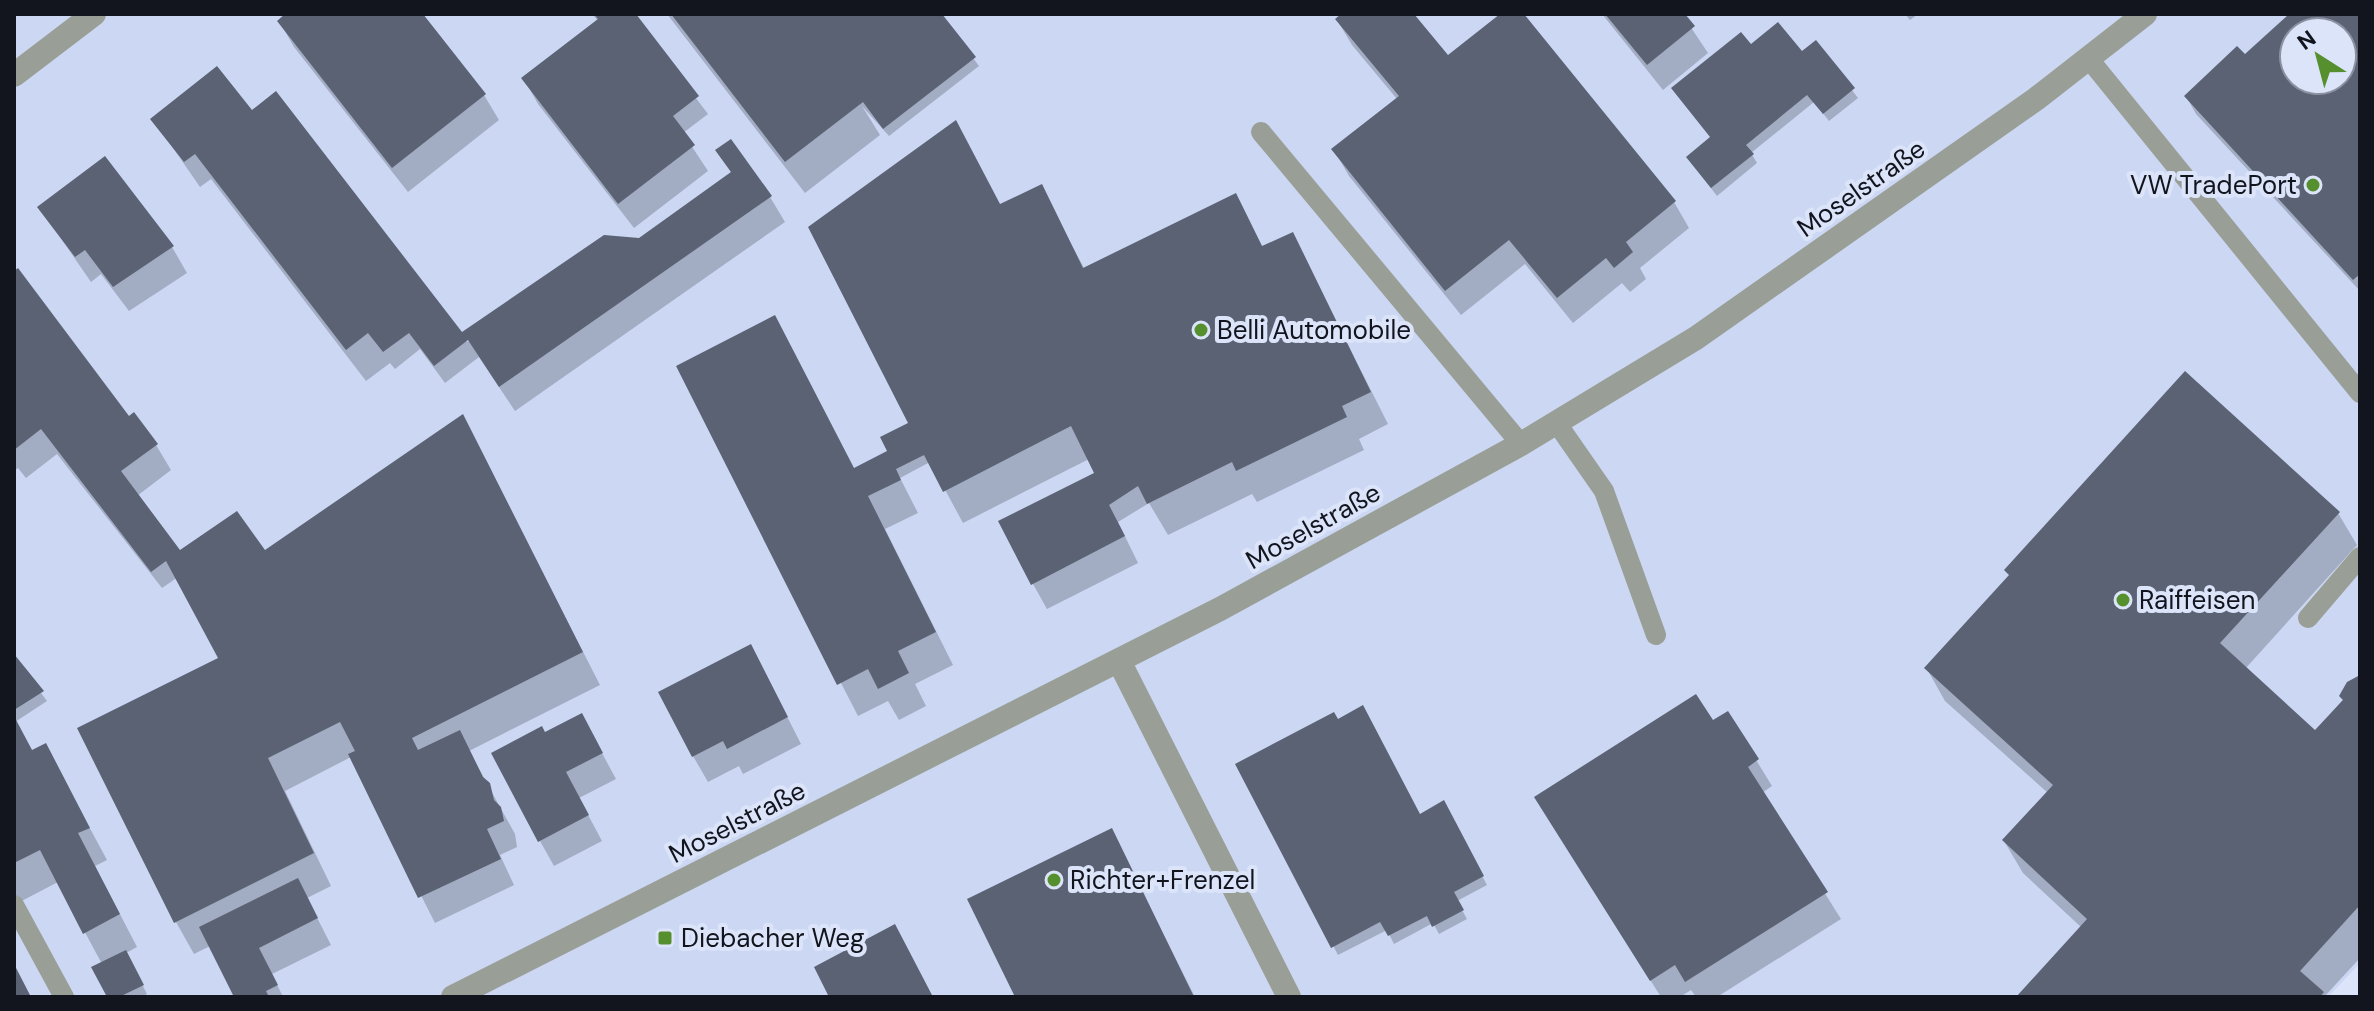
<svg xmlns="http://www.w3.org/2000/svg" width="2374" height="1011" viewBox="0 0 2374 1011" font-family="'DM Sans',sans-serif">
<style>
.built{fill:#cbd7f3;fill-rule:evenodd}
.shadow{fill:#0003;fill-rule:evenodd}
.building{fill:#5a6274;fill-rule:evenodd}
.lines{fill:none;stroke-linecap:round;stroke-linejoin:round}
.service{stroke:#999f96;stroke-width:20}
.minor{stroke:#999f96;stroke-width:24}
.poi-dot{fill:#56902e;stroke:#dbe4f9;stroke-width:3}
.labels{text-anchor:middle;stroke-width:8;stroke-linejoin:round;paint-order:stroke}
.poi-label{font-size:26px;fill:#12151d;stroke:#dbe4f9;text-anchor:start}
.street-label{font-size:26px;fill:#12151d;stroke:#dbe4f9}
</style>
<rect width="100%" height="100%" fill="#dbe4f9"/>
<path class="built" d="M14,14h2346v949l-32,34h-2314zM2294,32h48v48h-48z"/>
<path class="shadow" d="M289,14h132l63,81 15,25 -91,72 -114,-145 -15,-26z
M592,14h40l76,100 -25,19 25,38 -74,57 -96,-124 -14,-25 74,-58z
M667,14h273l39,52 -90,70 -27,-30 18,29 -75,58z
M1344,14h67l37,44 55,-44h19l152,188 15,26 -49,40 6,11 -16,13 -8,-9 -49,40 -48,-59 -64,51 -112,-139 -15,-26 63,-51 -45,-54 -15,-25z
M1602,14h80l26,39 -45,37z
M1905,14h13l-8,6z
M2292,14h68v277l-164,-177 -10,-18 59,-39zM2294,32h48v48h-48z
M1816,43l42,55 -29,23 -15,-19 -63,51 6,10 -40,33 -24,-31 18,-28 -38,-48 78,-42 50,7z
M276,94l191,248 173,-102 92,-66 -14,-24 52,47 15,25 -270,189 -36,-54 -34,26 -25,-34 -25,20 -5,-6 -24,18 -155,-202 -11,8 -47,-68 98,-6z
M1041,187l44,83 150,-75 28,53 29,-14 96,190 -29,15 5,11 -107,52 -5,-8 -84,41 -19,-32 -31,19 20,41 -91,46 -14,-25 63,-111 -7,-14 -126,64 -33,-61 -30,16 18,35 -33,16 68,136 -38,19 11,22 -27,14 -11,-19 -30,15 -180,-349 177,103 35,-18 21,-28 90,-218z
M40,208l132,39 15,26 -58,38 -28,-37 -10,8z
M14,274l114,144 28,27 15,25 -34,26 42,57h86l198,-136 137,268 -131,66 46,83 2,13 -17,8 14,30 -79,38 -84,-166 -66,34 46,95 -24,12 24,47 -59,29 11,23h-47l-26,-51 -16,8 -18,-32 45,-263 -43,-82 -16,11 -105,-134 -31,24 -8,-10 -4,3z
M2338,513l19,32 -112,124 70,64 45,-54v279l-36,39h-306l64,-69 -59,-55 -19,-32 44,-48 -103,-92 -18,-32z
M14,657l33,44 -32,21 18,30 12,-7 62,115 -12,6 42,81 -11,6 21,41 -6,3h-32l-7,-33 -44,-82 -44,23z
M765,673l36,71 -58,30 -4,-8 -31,16 -15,-26z
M1728,714l44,72 -10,7 79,126 -124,78h-21l-5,-7 -11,7h-19l-110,-174z
M545,735l51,7 20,37 -37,19 23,43 -48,25 -14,-25z
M1238,765l181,51 24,-13 44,82 -30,16 10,18 -28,15 -6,-11 -39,21 -7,-14 -49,25z
M1111,830l84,167h-178z"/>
<path class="building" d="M285,14h138l63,80 -94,74 -115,-147z
M594,14h42l63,82 -26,20 22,29 -77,59 -97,-126 77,-59z
M671,14h271l34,43 -93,72 -20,-27 -78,60z
M1341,14h73l34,41 52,-41h24l152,187 -50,41 7,10 -19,16 -8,-10 -49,40 -48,-58 -64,51 -114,-142 68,-53 -64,-77z
M1605,14h80l10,12 -48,39z
M2289,14h71v260l-7,6 -169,-184 53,-50 8,8zM2294,32h48v48h-48z
M1778,22l24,29 14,-11 39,48 -32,26 -16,-19 -61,50 8,9 -43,34 -25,-31 24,-20 -39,-49 70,-56 10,12z
M217,66l35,44 24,-19 186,241 142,-97 35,3 92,-66 -16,-22 16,-11 41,57 -273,191 -31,-47 -34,26 -25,-33 -26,19 -15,-19 -22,17 -151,-196 -11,8 -34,-43z
M956,120l44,84 42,-20 41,84 153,-75 26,53 31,-14 78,160 -29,14 5,11 -111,54 -4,-9 -85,42 -9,-18 -29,19 16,31 -94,49 -33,-64 96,-48 -23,-47 -128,66 -19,-37 -28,14 5,11 -33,16 68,136 -38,19 11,22 -31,16 -10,-20 -31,16 -161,-319 99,-51 79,153 33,-17 -7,-14 28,-14 -100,-196z
M105,156l69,90 -61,41 -28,-37 -10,7 -38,-50z
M18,268l111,148 5,-4 24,32 -37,27 59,79 57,-39 28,39 198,-136 120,238 -171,86 6,12 42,-20 23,47 7,6 4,17 7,7 3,14 -17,8 14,30 -83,39 -70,-144 7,-3 -15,-29 -72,36 46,95 -140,70 -97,-195 141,-70 -52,-97 -15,11 -110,-143 -27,21v-179z
M2185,371l155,141 -120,131 95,87 28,-30 -4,-4 8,-14 13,-7v230l-60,66 24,21 -4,5h-304l71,-78 -85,-79 51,-55 -129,-117 85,-93 -5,-5z
M751,644l37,73 -61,32 -4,-8 -31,16 -34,-65z
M14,654l30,37 -30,19z
M1696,694l17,26 15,-9 31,48 -11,8 80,125 -143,90 -10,-17 -25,16 -116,-184z
M1363,705l57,109 24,-14 40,76 -30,16 10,18 -32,17 -5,-11 -39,20 -8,-14 -49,26 -96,-184 99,-52 4,7z
M582,713l21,40 -37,19 23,43 -51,27 -47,-89 51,-27 3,6z
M14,716l18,34 14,-7 44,85 -12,5 42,81 -37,20 -43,-84 -26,13z
M1112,828l82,169h-179l-48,-98z
M298,878l20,40 -59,30 19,37 -12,6 3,6h-35l-35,-70z
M895,924l38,73h-104l-15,-30z
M126,950l18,35 -25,12h-12l-16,-30z
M14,964l17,33h-17z"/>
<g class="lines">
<path class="service" d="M2089,59l271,334
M1261,132l260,312
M1556,422l48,69 52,144
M2308,618l52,-61
M14,905l50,92"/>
<path class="minor" d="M14,75l80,-61
M1119,661l170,336
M453,997l767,-388 301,-165 175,-106 340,-239 109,-85"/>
</g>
<g class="poi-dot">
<circle cx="2313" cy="185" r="8"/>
<circle cx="1201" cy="330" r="8"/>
<circle cx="2123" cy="600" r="8"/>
<circle cx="1054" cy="880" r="8"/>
<rect x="657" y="930" width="16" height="16" rx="4"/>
</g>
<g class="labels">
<g class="poi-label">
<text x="2297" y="194" text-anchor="end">VW TradePort</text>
<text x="1217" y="339">Belli Automobile</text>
<text x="2139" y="609">Raiffeisen</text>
<text x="1070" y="889">Richter+Frenzel</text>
<text x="681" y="947">Diebacher Weg</text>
</g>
<g class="street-label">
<text transform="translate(1861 188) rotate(-35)" y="9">Moselstraße</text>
<text transform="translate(1313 526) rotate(-29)" y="9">Moselstraße</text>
<text transform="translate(737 822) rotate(-27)" y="9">Moselstraße</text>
</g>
</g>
<rect width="2374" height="1011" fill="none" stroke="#12151d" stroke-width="32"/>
<g transform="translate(2318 56) rotate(324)"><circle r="38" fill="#dbe4f9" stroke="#8b91a1" stroke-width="2"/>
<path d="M0-6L14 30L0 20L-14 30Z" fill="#56902e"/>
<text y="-12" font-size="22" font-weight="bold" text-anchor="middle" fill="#12151d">N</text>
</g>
</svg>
